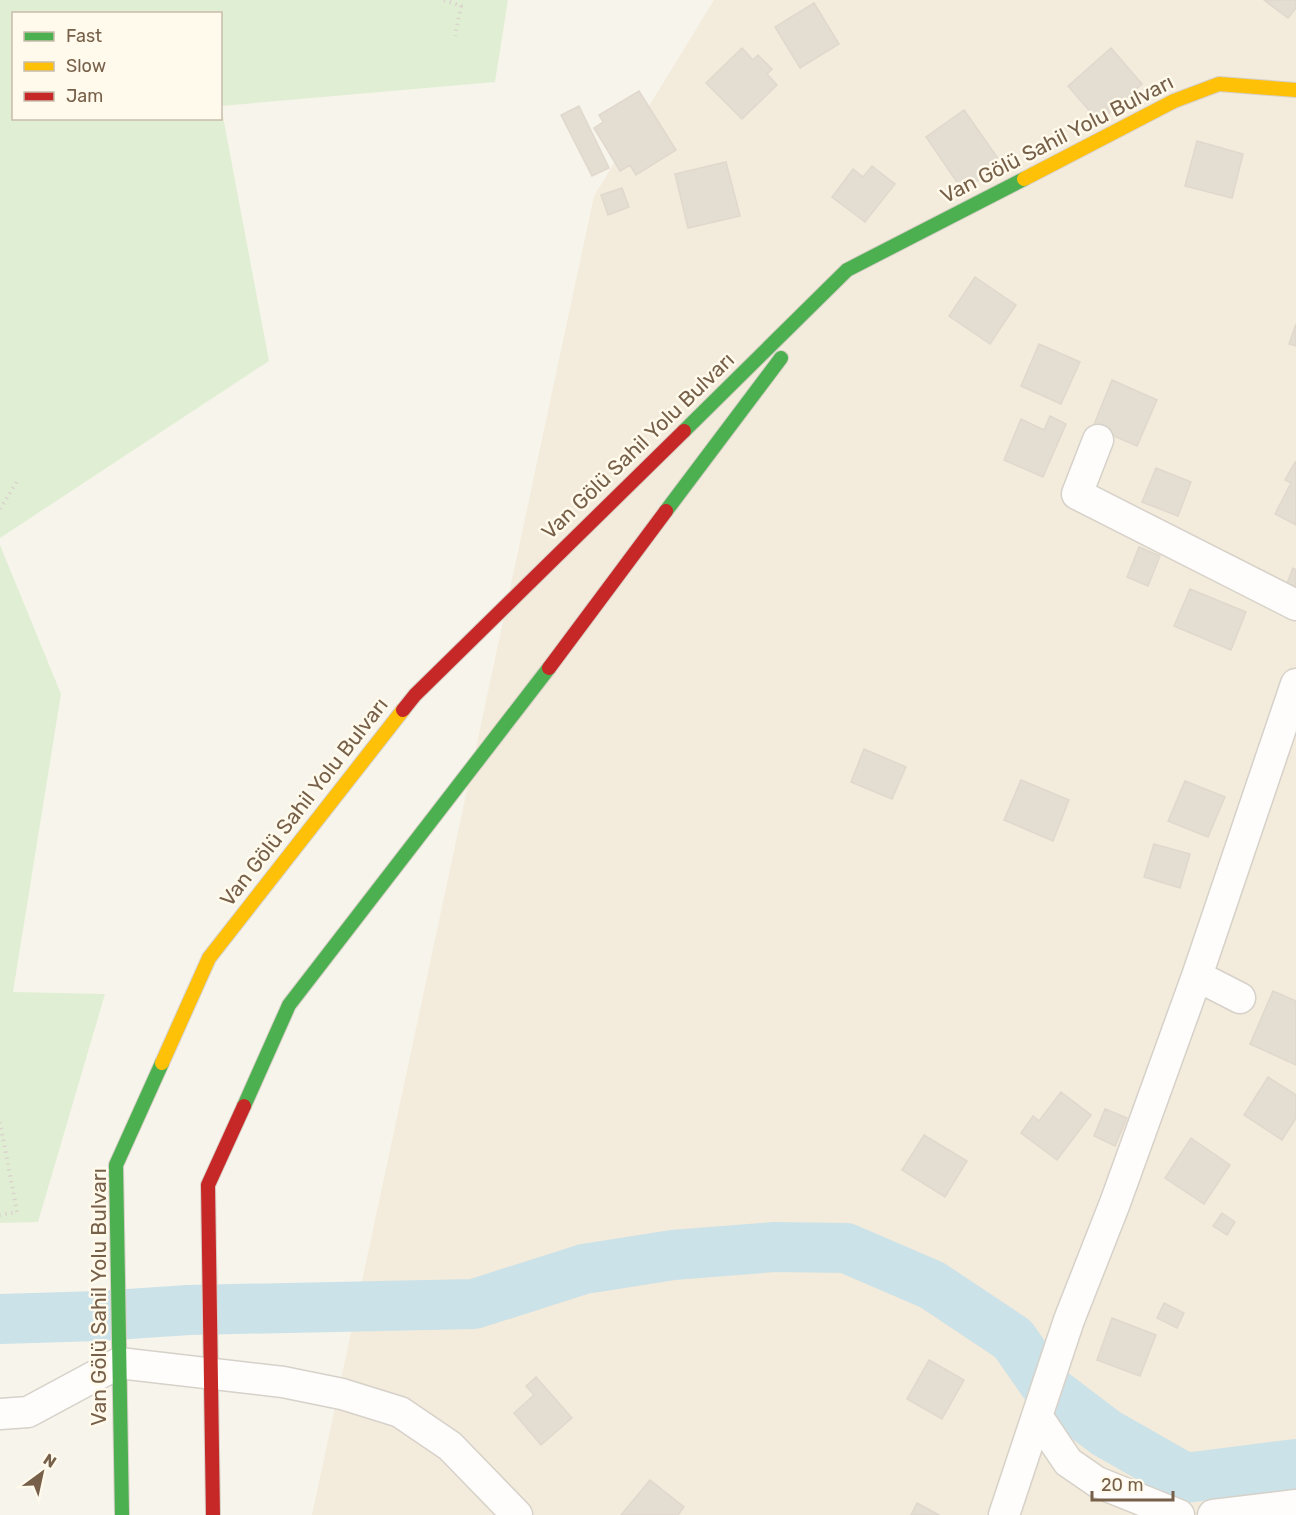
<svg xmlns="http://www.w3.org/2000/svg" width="1296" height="1515" viewBox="0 0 1296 1515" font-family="Rubik,sans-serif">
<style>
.residential{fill:#f3ebdb}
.green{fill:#e0efd4;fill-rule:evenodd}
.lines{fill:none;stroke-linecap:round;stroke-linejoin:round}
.river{stroke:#cbe2e9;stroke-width:50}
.building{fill:#e4ddd2;stroke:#e0d8cd;stroke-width:1.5}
.street-casing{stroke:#d6d1c9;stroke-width:33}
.fast-casing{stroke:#d6cfc6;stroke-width:16}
.slow-casing{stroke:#d6cfc6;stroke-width:16}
.jam-casing{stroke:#d6cfc6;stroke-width:16}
.path{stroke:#dad4cd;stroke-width:4;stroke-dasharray:1.5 4.5;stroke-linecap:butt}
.street{stroke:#fefdfc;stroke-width:30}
.fast{stroke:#4caf50;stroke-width:14}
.slow{stroke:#ffc107;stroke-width:14}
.jam{stroke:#c62828;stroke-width:14}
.labels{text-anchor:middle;stroke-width:5;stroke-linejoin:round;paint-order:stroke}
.street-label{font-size:21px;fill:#776049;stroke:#fffaec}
</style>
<rect width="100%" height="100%" fill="#f7f4eb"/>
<path class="residential" d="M714,0h582v1515h-984l282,-1319z"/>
<path class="green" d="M0,0h508l-13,82 -274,24 48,255 -269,177zM14,14h206v104h-206z
M0,545l61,149 -48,298 92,2 -67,228 -38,1z"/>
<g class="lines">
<path class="river" d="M0,1319l98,-3 91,-6 285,-6 110,-35 89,-14 102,-8 71,1 86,37 81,54 35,50 58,44 79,45 111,-14"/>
</g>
<path class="building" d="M1264,0h32v8l-8,10z
M814,3l25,41 -39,24 -25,-41z
M742,48l11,12 5,-5 14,14 -5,5 10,11 -35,34 -36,-36z
M1111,48l31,36 -43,38 -31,-36z
M639,91l37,59 -40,25 -6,-10 -10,6 -26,-43 9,-6 -4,-7z
M579,106l30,62 -17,8 -31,-61z
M964,110l38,54 -39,27 -37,-54z
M1197,141l46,13 -11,44 -47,-12z
M726,162l14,54 -52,12 -13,-54z
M872,166l23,18 -30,38 -33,-25 21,-28 10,8z
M622,188l7,19 -21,8 -7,-20z
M975,277l41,28 -26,39 -41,-28z
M1296,324v22l-7,-2z
M1039,344l41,18 -19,42 -40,-18z
M1112,380l45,20 -20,46 -44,-19z
M1050,416l16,8 -23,53 -39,-17 17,-41 23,11z
M1295,462h1v63l-21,-11 16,-31 -6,-3z
M1156,468l35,14 -13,34 -36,-14z
M1139,547l21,9 -12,30 -21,-9z
M1293,568l3,2v26l-12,-5z
M1190,589l56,23 -15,38 -57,-24z
M864,749l42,18 -14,32 -41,-17z
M1021,780l48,20 -16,41 -49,-21z
M1185,781l40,16 -17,40 -40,-16z
M1154,844l36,10 -10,34 -36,-11z
M1273,991l23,10v64l-46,-21z
M1268,1077l28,18v23l-14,22 -38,-25z
M1061,1092l30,23 -34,45 -36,-27 12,-17 6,5z
M1105,1109l22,9 -12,28 -21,-10z
M924,1135l43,26 -22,36 -43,-27z
M1191,1138l39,27 -26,39 -39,-26z
M1222,1213l13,9 -8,13 -14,-9z
M1164,1303l20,10 -7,15 -20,-10z
M1112,1318l44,17 -16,41 -43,-16z
M929,1360l35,20 -22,39 -35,-20z
M536,1377l36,41 -31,27 -27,-32 20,-18 -8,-9z
M650,1480l34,27 -6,8h-57z
M917,1503l22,12h-28z"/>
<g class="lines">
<g class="street-casing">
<path id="street" d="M1098,440l-21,54 219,111
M1197,976l43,22
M0,1414l28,-2 91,-49 164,19 59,12 58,18 50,34 67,69
M1037,1416l31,46 29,20 82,33
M1004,1515l65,-195 46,-117 82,-227 99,-292
M1213,1515l83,-10"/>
</g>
<g class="fast-casing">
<path id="fast" d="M684,431l163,-161 177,-91
M666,511l115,-153
M244,1106l45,-101 260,-337
M122,1515l-6,-350 46,-102"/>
</g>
<g class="slow-casing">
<path id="slow" d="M1024,179l150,-78 45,-17 77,6
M162,1063l47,-105 194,-248"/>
</g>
<g class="jam-casing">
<path id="jam" d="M549,668l117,-157
M403,710l12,-15 269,-264
M213,1515l-5,-330 36,-79"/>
</g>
<path class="path" d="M444,0l17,6 -6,30
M0,509l18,-29
M0,1122l17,90 -17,3"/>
<use href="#street" class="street"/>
<use href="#fast" class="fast"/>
<use href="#slow" class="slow"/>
<use href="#jam" class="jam"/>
</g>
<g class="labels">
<g class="street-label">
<text transform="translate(1057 139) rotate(-27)" y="7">Van Gölü Sahil Yolu Bulvarı</text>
<text transform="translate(638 446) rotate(-44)" y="7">Van Gölü Sahil Yolu Bulvarı</text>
<text transform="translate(304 802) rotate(-52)" y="7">Van Gölü Sahil Yolu Bulvarı</text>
<text transform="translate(99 1297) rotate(-90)" y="7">Van Gölü Sahil Yolu Bulvarı</text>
</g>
</g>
<rect x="12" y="12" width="210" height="108" fill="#fffaec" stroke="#c9bcab" stroke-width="1.5"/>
<rect x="24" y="32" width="30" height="9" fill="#4caf50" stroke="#c9bcab" stroke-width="1.5"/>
<text x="66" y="42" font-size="18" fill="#776049">Fast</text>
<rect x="24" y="62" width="30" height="9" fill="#ffc107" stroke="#c9bcab" stroke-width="1.5"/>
<text x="66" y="72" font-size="18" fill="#776049">Slow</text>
<rect x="24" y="92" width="30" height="9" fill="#c62828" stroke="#c9bcab" stroke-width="1.5"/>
<text x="66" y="102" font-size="18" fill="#776049">Jam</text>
<g transform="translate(42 1473) rotate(33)" stroke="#fffaec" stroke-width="4.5" paint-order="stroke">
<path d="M0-4.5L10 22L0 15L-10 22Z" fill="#776049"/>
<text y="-9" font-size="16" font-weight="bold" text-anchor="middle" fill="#776049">N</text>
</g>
<path d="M1092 1491v9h81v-9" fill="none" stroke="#776049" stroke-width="3"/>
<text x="1101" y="1491" font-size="18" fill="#776049" stroke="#fffaec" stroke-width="4.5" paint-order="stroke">20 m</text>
</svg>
